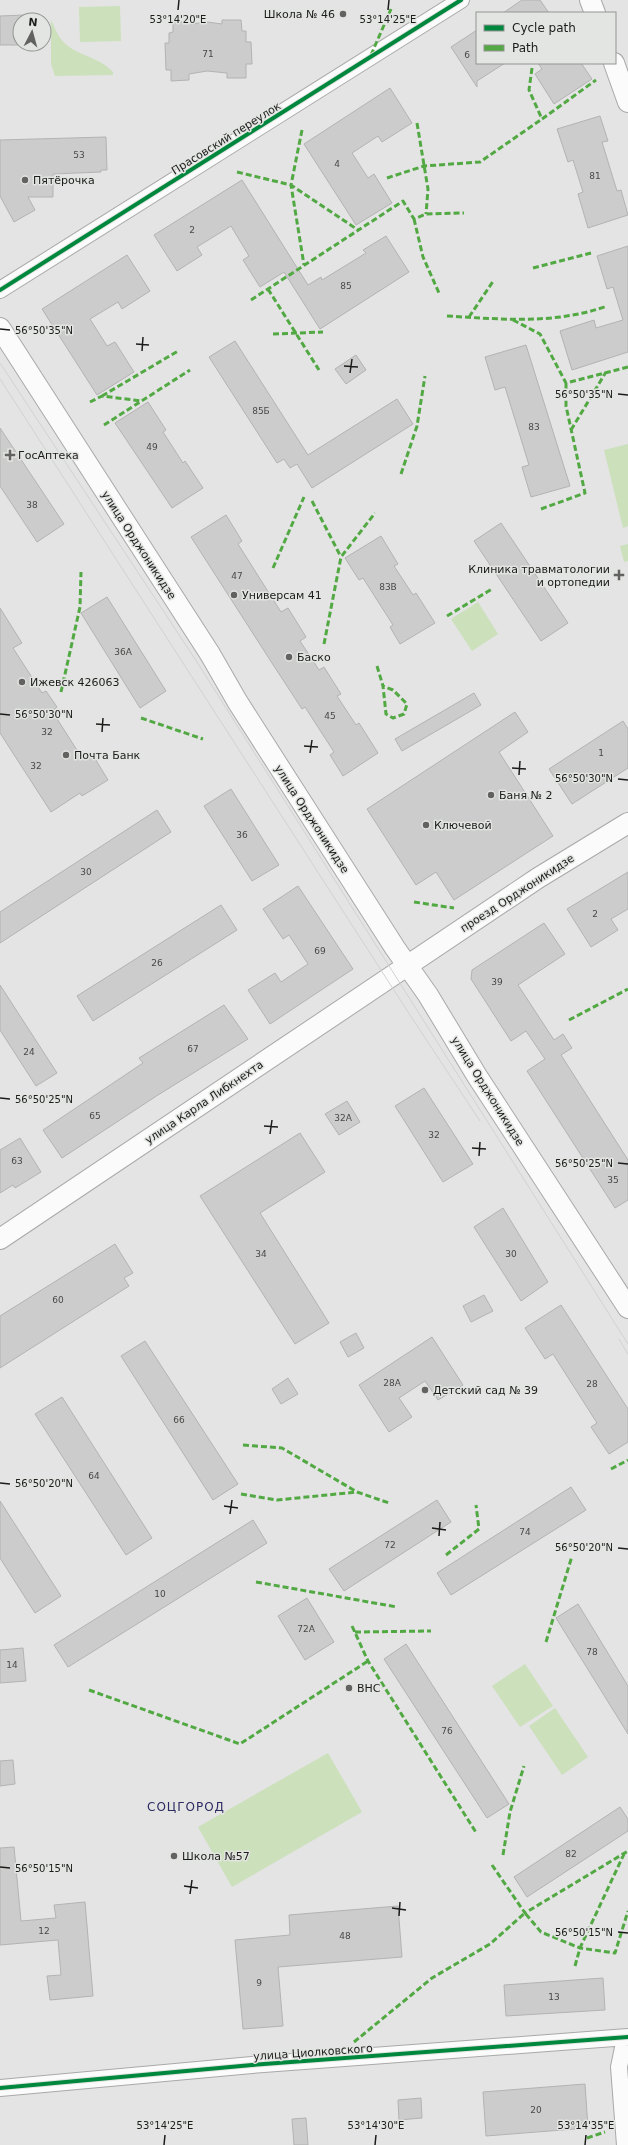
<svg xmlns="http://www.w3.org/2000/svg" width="628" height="2145" viewBox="0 0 628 2145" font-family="'DejaVu Sans',sans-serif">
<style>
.green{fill:#cbe0bb}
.building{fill:#cbcccb;stroke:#b2b3b2}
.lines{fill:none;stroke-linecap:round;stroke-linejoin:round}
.minor-casing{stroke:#a8a9a8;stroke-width:18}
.major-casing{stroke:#a8a9a8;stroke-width:22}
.minor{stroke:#fbfbfb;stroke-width:16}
.major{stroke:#fbfbfb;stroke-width:20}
.tram{stroke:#d1d2d1;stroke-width:1}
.quiet{stroke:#52a943;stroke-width:3;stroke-dasharray:6 3;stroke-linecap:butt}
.cycleway-casing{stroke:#e3e5e2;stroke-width:6}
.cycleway{stroke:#00873e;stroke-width:4}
.ticks{fill:none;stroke:#1c1c1b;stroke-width:1.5}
.poi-dot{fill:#626261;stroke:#e3e5e2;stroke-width:1.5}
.labels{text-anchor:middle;stroke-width:3;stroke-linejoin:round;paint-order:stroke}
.number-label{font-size:9px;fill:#494948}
.poi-label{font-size:11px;fill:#1c1c1b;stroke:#e3e5e2;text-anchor:start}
.street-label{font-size:11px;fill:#1c1c1b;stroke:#e3e5e2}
.neighbourhood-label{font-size:12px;letter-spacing:1px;fill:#2d2a64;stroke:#e3e5e2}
.ticks-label{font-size:10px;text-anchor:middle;fill:#1c1c1b;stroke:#e3e5e2;stroke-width:3;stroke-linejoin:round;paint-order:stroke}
</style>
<rect width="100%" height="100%" fill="#e3e4e3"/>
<path class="green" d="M120,6l1,35 -41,1 -1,-35z
M51,20c3,6 6,14 10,19 11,16 38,17 52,33v3l-58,1 -4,-12z
M628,444v82l-5,2 -19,-78z
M628,544v17l-4,1 -4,-16z
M478,602l20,32 -26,17 -21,-32z
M525,1664l28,42 -33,21 -28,-41z
M555,1708l33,49 -26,18 -33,-49z
M328,1753l34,59 -130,75 -34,-60z"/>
<path class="building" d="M522,0h18l9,13h-46z
M24,15v5h-4v24l5,1h-25v-29z
M222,20h19l1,11h4v11h5l1,22h-6v14h-19v-5l-20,-2 -18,3v6l-18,1v-11h-5l-1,-27h4v-10l4,-1v-10h18v2l16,-2 15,2z
M477,30v33h28l-28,18v6l-26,-40z
M538,63h43l11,16 -38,25 -19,-30 7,-5z
M390,88l22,35 -30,19 -4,-6 -26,17 16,25 6,-4 18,29 -36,22 -52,-81z
M600,116l8,25 -6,1 15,49 4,-1 7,25 -40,13 -10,-34 5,-2 -10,-32 -5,2 -11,-33z
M106,137l1,33h-6v2l-48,2v23h-25l7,13 -21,12 -14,-26v-56z
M242,180l66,105 13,-8 1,3 44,-27 -3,-3 23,-14 23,36 -89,57 -36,-57 -24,15 -17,-27 6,-4 -18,-30 -34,21 5,8 -25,16 -23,-36z
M628,246v106l-56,18 -12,-39 34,-11 2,8 27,-8 -10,-33 -6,2 -10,-33z
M127,255l23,36 -28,18 -4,-7 -28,17 17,27 8,-4 19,30 -37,23 -55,-86z
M235,341l73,114 89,-56 16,25 -101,64 -15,-24 -7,4 -6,-9 -7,4 -68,-106z
M526,345l44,141 -39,11 -9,-30 7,-2 -24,-78 -10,3 -10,-33z
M356,355l10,15 -20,14 -11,-15z
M148,402l18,28 -3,2 20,31 2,-2 18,27 -31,20 -57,-85z
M0,428l64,96 -27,18 -37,-56z
M226,515l16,26 -4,3 43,68 7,-4 18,29 -6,4 19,29 5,-3 17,27 -4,2 19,29 3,-2 19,30 -35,23 -13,-21 4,-3 -29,-45 -3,2 -32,-49 -79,-123z
M501,523l67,100 -27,18 -67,-100z
M381,536l17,28 -4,2 19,29 3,-2 19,30 -35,21 -10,-17 3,-2 -30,-47 -4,2 -14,-22z
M107,597l59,94 -26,17 -59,-95z
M0,608l22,35 -9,5 29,45 4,-2 11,16 -5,4 30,47 9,-6 17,28 -26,16 -2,-3 -29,19 -51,-79z
M474,693l7,12 -79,46 -7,-12z
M515,712l13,20 -29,20 54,84 -99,64 -18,-28 -20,13 -49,-76z
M623,721l5,8v39l-56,36 -23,-35z
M231,789l48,76 -27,16 -48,-75z
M157,810l14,22 -171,111v-31z
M628,872v37l-17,10 7,11 -27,17 -24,-38z
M298,886l55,83 -83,55 -22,-34 27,-17 6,9 27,-18 -19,-29 -6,4 -20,-30z
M221,905l16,25 -144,91 -16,-25z
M544,923l21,31 -47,31 36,55 9,-6 9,14 -11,7 67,105v40l-13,8 -88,-137 18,-12 -19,-28 -15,10 -40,-62 1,-9z
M0,985l57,88 -21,13 -36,-56z
M224,1005l24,34 -90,56 -96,63 -19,-28 100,-67 -4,-5z
M424,1088l49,76 -30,18 -48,-76z
M347,1101l13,21 -21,13 -14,-21z
M300,1133l25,39 -65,41 69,110 -34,21 -95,-148z
M20,1138l21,34 -26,16 -2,-3 -13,8v-43z
M503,1208l45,74 -27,19 -47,-74z
M115,1244l18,29 -9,5 5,8 -129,82v-52z
M484,1295l9,16 -22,11 -8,-16z
M561,1305l67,104v33l-19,12 -18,-27 6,-4 -44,-69 -8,5 -20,-31z
M356,1333l8,15 -16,9 -8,-15z
M432,1337l31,48 -25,15 -13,-19 -26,17 13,19 -23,15 -30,-47z
M145,1341l93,143 -25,16 -92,-144z
M288,1378l10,16 -17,10 -9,-15z
M62,1397l90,141 -26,17 -91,-141z
M571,1487l15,23 -135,85 -14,-22z
M437,1500l14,22 -107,69 -15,-22z
M0,1501l61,95 -26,17 -35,-55z
M253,1520l14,23 -199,124 -14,-22z
M307,1598l27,44 -29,18 -27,-44z
M578,1604l50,82v48l-72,-116z
M406,1644l103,160 -22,14 -103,-159z
M23,1648l3,33 -26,2v-33z
M13,1760l2,24 -15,2v-25z
M620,1807l8,12v12l-101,66 -13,-20z
M14,1847l7,74 35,-3 -2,-13 31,-3 8,94 -43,4 -3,-24 14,-1 -3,-35 -58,5v-97z
M398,1906l4,51 -124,10 5,59 -40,3 -8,-89 55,-5 -1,-20z
M603,1978l2,32 -99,6 -2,-31z
M585,2084l3,44 -102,8 -3,-44z
M421,2098l1,20 -23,2 -1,-20z
M306,2118l2,27h-14l-2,-26z"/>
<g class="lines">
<g class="minor-casing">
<path id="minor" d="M0,290l461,-290
M625,2038l-6,29 6,78
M0,2088l252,-23 376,-28"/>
</g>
<g class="major-casing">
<path id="major" d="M590,0l5,13
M614,63l14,39
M0,328l210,326 27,47 78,122 80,125 33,47 49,81 151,232
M0,1239l538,-361 90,-55"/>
</g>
<use href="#minor" class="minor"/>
<use href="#major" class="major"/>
<path class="tram" d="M0,363l197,299 431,682
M0,379l408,633 72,109
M619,1339l9,15"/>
<path class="quiet" d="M371,55l20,-46
M532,68l-3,22 13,29 54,-39
M417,123l11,66 -2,25
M302,130l-11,55 13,80
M237,172l54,13 67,45
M387,178l37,-12 56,-4 62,-43
M414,219l9,38 16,36
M533,268l58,-15
M268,289l51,81
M251,300l152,-99 11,18 12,-5 38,-1
M447,316c54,3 107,9 160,-10
M469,317l25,-37
M513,320l27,14 26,49 62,-16
M273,334l50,-2
M102,396l76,-45
M90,402l12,-6 40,5
M104,425l86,-55
M571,430l35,-58
M401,474l16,-48 8,-50
M312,501l29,56
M541,509l44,-16 -19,-87v-23
M273,568l31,-71
M447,616l45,-27
M324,644l17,-87 34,-44
M377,666l6,20 3,28 7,4 11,-4 3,-10 -14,-14 -10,-4
M61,692l19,-85 1,-35
M141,718l62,21
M414,902l40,6
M569,1020l59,-31
M243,1445l39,3 75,44 32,11
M611,1469l17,-9
M241,1494l36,6 80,-8
M446,1555l33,-26 -3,-24
M256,1582l141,25
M352,1626l16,35 109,173
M355,1632l76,-1
M546,1642l26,-86
M89,1690l151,54 128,-83
M503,1855l7,-43 14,-46
M492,1865l33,48 103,-62
M575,1966l5,-18 44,-94
M354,2042l78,-64 58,-34 35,-31 16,19 39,16 35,5 13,-42
M587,2138l18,-6"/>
<g class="cycleway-casing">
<path id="cycleway" d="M0,290l461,-290
M0,2088l252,-23 376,-28"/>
</g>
<use href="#cycleway" class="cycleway"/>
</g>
<path class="ticks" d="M178,10l1,-10M388,10l1,-10M0,329l10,1M136,344l13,1M142,351l1,-14M344,366l14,1M350,373l2,-14M618,394l10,1M0,714l10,1M96,724l14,1M102,732l1,-14M304,746l14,1M310,753l2,-13M512,768l14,1M519,775l1,-14M618,779l10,1M0,1098l10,1M264,1126l14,1M270,1134l2,-14M472,1148l14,1M479,1156l1,-14M618,1163l10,1M0,1483l10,1M224,1506l14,2M230,1514l2,-14M432,1528l14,2M439,1536l1,-14M618,1548l10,1M0,1867l10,1M184,1886l14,2M190,1894l2,-14M392,1908l14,2M399,1916l1,-14M618,1932l10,1M164,2145l1,-10M375,2145l1,-10M585,2145l1,-10"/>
<g class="poi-dot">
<circle cx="343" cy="14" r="4"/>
<circle cx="25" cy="180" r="4"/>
<path d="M8 449h4v4h4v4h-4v4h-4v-4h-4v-4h4z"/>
<path d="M617 569h4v4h4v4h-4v4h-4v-4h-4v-4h4z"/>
<circle cx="234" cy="595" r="4"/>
<circle cx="289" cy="657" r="4"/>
<circle cx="22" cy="682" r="4"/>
<circle cx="66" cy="755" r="4"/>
<circle cx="491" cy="795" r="4"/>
<circle cx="426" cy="825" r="4"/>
<circle cx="425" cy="1390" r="4"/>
<circle cx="349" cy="1688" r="4"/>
<circle cx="174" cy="1856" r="4"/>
</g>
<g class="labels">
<g class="number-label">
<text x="208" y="57">71</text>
<text x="467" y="58">6</text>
<text x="79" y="158">53</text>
<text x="337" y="167">4</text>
<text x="595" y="179">81</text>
<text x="192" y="233">2</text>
<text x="346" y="289">85</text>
<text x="261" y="414">85Б</text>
<text x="534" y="430">83</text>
<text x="152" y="450">49</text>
<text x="32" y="508">38</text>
<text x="237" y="579">47</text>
<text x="388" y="590">83В</text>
<text x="123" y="655">36А</text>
<text x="330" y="719">45</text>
<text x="47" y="735">32</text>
<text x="601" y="756">1</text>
<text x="36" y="769">32</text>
<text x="242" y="838">36</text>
<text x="86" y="875">30</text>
<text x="595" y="917">2</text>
<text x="320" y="954">69</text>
<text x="157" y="966">26</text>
<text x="497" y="985">39</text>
<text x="193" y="1052">67</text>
<text x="29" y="1055">24</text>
<text x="95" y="1119">65</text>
<text x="343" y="1121">32А</text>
<text x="434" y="1138">32</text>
<text x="17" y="1164">63</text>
<text x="613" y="1183">35</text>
<text x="261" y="1257">34</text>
<text x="511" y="1257">30</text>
<text x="58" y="1303">60</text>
<text x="392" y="1386">28А</text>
<text x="592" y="1387">28</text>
<text x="179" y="1423">66</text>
<text x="94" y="1479">64</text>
<text x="525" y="1535">74</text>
<text x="390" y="1548">72</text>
<text x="160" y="1597">10</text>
<text x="306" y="1632">72А</text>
<text x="592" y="1655">78</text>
<text x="12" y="1668">14</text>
<text x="447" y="1734">76</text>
<text x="571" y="1857">82</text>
<text x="44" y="1934">12</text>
<text x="345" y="1939">48</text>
<text x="259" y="1986">9</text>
<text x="554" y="2000">13</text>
<text x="536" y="2113">20</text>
</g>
<g class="poi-label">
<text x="335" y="18" text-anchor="end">Школа № 46</text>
<text x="33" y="184">Пятёрочка</text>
<text x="18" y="459">ГосАптека</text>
<text x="610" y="573" text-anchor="end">Клиника травматологии<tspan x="610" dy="13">и ортопедии</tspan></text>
<text x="242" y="599">Универсам 41</text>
<text x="297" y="661">Баско</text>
<text x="30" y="686">Ижевск 426063</text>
<text x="74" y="759">Почта Банк</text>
<text x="499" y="799">Баня № 2</text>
<text x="434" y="829">Ключевой</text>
<text x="433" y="1394">Детский сад № 39</text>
<text x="357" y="1692">ВНС</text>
<text x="182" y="1860">Школа №57</text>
</g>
<g class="street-label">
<text transform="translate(226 138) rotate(-32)" y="4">Прасовский переулок</text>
<text transform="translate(139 545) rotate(57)" y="4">улица Орджоникидзе</text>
<text transform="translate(312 819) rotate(57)" y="4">улица Орджоникидзе</text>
<text transform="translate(517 893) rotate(-33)" y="4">проезд Орджоникидзе</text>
<text transform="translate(488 1091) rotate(58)" y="4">улица Орджоникидзе</text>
<text transform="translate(204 1102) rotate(-34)" y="4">улица Карла Либкнехта</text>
<text transform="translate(313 2052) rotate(-4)" y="4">улица Циолковского</text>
</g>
<g class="neighbourhood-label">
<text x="186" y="1811">СОЦГОРОД</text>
</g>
</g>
<g class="ticks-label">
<text x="178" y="23">53°14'20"E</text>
<text x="388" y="23">53°14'25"E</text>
<text x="44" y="334">56°50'35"N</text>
<text x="584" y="398">56°50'35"N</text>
<text x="44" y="718">56°50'30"N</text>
<text x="584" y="782">56°50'30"N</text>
<text x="44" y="1103">56°50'25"N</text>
<text x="584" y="1167">56°50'25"N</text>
<text x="44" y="1487">56°50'20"N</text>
<text x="584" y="1551">56°50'20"N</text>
<text x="44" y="1872">56°50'15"N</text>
<text x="584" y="1936">56°50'15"N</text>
<text x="165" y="2129">53°14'25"E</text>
<text x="376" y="2129">53°14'30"E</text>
<text x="586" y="2129">53°14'35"E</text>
</g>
<rect x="476" y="12" width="140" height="52" fill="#e3e5e2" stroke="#939592"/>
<rect x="484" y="25" width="20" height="6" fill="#00873e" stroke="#939592"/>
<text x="512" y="32" font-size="12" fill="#1c1c1b">Cycle path</text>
<rect x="484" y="45" width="20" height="6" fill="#52a943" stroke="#939592"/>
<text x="512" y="52" font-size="12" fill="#1c1c1b">Path</text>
<g transform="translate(32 32) rotate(6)"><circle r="19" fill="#e3e5e2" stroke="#939592"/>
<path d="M0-3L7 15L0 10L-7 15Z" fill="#626261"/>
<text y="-6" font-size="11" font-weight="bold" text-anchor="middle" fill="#1c1c1b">N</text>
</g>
</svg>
